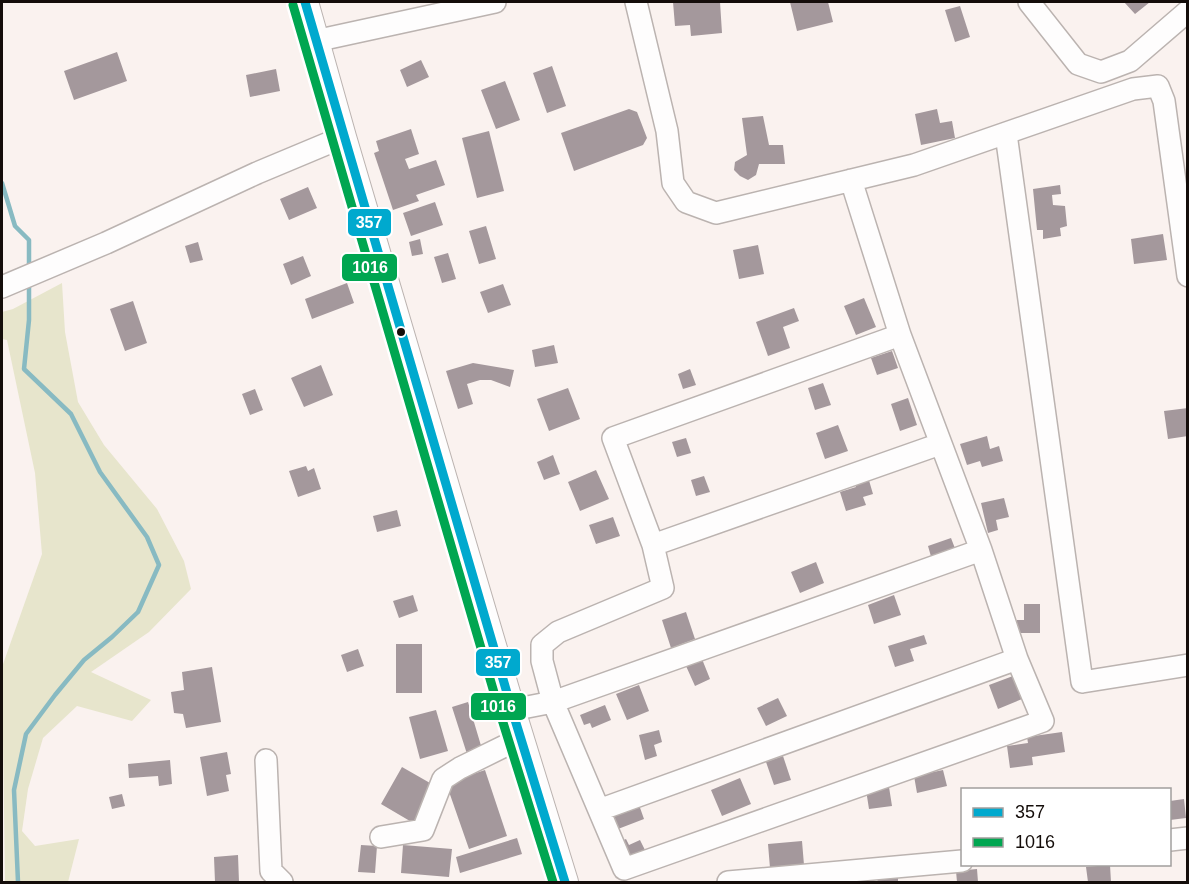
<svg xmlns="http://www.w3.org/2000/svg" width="1189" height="884" viewBox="0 0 1189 884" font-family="Arial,sans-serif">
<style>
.green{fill:#e7e5cc}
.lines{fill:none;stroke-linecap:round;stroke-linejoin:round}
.stream{stroke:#88bac2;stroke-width:4.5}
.building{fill:#a4989c}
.minor-casing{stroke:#bbb3b0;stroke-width:24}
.major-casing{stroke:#bbb3b0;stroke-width:28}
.minor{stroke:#fefdfd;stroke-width:21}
.major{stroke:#fefdfd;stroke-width:26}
.bus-1-casing{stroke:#fff;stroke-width:14}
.bus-2-casing{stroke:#fff;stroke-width:14}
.bus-1{stroke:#00a9ce;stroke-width:9}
.bus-2{stroke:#00a651;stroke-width:9}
.bus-dot{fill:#140d0a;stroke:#fff;stroke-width:2}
.line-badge{stroke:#fff;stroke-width:2}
.badge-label{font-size:16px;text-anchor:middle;font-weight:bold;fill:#fff}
</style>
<rect width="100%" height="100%" fill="#faf2ef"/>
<path class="green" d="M62,283l3,49 13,70 26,43 53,64 27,52 7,28 -42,43 -58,40 60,28 -19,21 -55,-15 -34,32 -15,51 -6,42 13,15 44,-7 -11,43h-63l-3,-215 40,-113 -7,-81 -28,-133 -5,-1v-27l11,-3z"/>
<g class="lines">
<path class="stream" d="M2,183l13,43 14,14v29
M18,882l-4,-92 12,-56 29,-39 29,-35 28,-23 26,-25 21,-47 -12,-28 -47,-65 -29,-58 -47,-45 5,-49v-37"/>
</g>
<path class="building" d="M673,2h47l2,31 -31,3 -1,-11 -15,1z
M790,2h38l5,20 -36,9z
M1124,2h26l-15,12z
M960,6l10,31 -15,5 -10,-32z
M117,52l10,29 -53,19 -10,-29z
M421,60l8,17 -22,10 -7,-17z
M552,66l14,40 -19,7 -14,-40z
M276,69l4,22 -30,6 -4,-22z
M505,81l15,39 -24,9 -15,-39z
M629,109l8,3 10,26 -4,7 -69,26 -13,-38z
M937,109l3,14 12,-2 3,17 -34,7 -6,-31z
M763,116l6,29h14l2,19h-26l-3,11 -8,5 -8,-4 -6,-6 1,-8 12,-7 -5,-37z
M411,129l8,25 -14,5 4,10 27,-9 9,25 -29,10 3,6 -26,9 -19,-57 5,-2 -3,-10z
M489,131l15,60 -27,7 -15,-60z
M1060,185l1,9 -9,1 1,10 12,1 2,20 -7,2 1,8 -18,3v-9h-6l-4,-41z
M308,187l9,21 -28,12 -9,-21z
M435,202l8,23 -32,11 -8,-23z
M486,226l10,33 -17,5 -10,-33z
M1163,234l4,26 -33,4 -3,-25z
M420,239l3,15 -11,2 -3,-14z
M198,242l5,18 -13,3 -5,-17z
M758,245l6,29 -25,5 -6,-29z
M448,253l8,26 -14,4 -8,-26z
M303,256l8,20 -20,9 -8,-21z
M347,283l7,20 -42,16 -7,-20z
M503,284l8,21 -23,8 -8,-21z
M864,298l12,29 -20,8 -12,-29z
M133,301l14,42 -22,8 -15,-42z
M794,308l5,13 -16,6 7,21 -22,8 -12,-34z
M554,345l4,18 -23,4 -3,-17z
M892,351l6,17 -21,7 -6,-17z
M473,363l41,7 -4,17 -19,-7h-11l-13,4 6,20 -15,5 -12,-38z
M321,365l12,30 -29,12 -13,-29z
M690,369l6,16 -13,4 -5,-15z
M823,383l8,22 -16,5 -7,-22z
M568,388l12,31 -31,12 -12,-32z
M255,389l8,21 -13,5 -8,-21z
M908,398l9,27 -17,6 -9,-27z
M1188,408v28l-20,3 -4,-28z
M838,425l10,26 -23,8 -9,-26z
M987,436l3,13 9,-3 4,15 -21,6 -2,-6 -13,4 -7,-21z
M686,438l5,15 -14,4 -5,-15z
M553,455l7,19 -16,6 -7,-18z
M306,466l2,5 6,-3 7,21 -23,8 -9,-26z
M596,470l13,29 -29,12 -12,-29z
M704,476l6,16 -14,4 -5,-16z
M868,477l5,17 -10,3 3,8 -20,6 -6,-19 16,-5 -2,-5z
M1004,498l5,19 -13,3 2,10 -10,3 -7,-30z
M397,510l4,16 -24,6 -4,-16z
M613,517l7,19 -24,8 -7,-19z
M951,538l5,13 -24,9 -4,-14z
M816,562l8,21 -24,10 -9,-21z
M413,595l5,16 -19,7 -6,-17z
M894,595l7,20 -27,9 -6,-19z
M1024,604h16v29h-23v-13h7z
M686,612l9,27 -24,9 -9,-28z
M924,635l3,9 -17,5 4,12 -19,6 -7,-21z
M396,644h26v49h-26z
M358,649l6,17 -17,6 -6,-17z
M702,659l8,20 -15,7 -9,-20z
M212,667l9,55 -35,6 -3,-14 -9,-1 -3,-21 13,-2 -2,-18z
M1013,676l9,23 -24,10 -9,-24z
M639,685l10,26 -22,9 -11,-26z
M778,698l9,18 -21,10 -9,-18z
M468,702l14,47 -15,5 -15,-47z
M605,705l6,15 -19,8 -2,-5 -6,2 -4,-10z
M436,710l12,41 -28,8 -11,-42z
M659,730l3,12 -8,3 3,11 -12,4 -6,-25z
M1062,732l3,20 -33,5 1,8 -23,3 -3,-22 21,-3 -1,-6z
M227,752l4,22 -5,1 3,16 -22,5 -7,-39z
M783,756l8,24 -17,5 -8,-23z
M170,760l2,24 -13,2 -1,-10 -29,2 -1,-14z
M402,767l35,20 -22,37 -34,-20z
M485,770l22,66 -38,13 -23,-66z
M943,770l4,16 -30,7 -3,-17z
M740,778l11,26 -29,12 -11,-26z
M889,787l3,19 -23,3 -3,-19z
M122,794l3,12 -13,3 -3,-12z
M1184,799l2,19 -16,2v-19z
M638,802l6,17 -26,10 -6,-17z
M517,838l5,16 -62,19 -4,-16z
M626,839l3,6 11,-5 5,10 -19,8 -7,-16z
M802,841l2,24 -34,3 -2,-24z
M361,845l16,1 -2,27 -17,-1z
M403,845l49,4 -3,28 -48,-4z
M238,855l1,27h-24l-1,-25z
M1110,865l1,17h-23l-2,-15z
M977,869l1,13h-21l-1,-11z
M898,877v5h-20l-1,-3z"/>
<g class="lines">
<g class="minor-casing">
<path id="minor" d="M636,2l31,129 6,52 13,19 30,11 198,-48 219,-76 25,-3 6,15 24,175
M1029,2l49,62 23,8 29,-11 58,-50
M315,41l180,-39
M1006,134l76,548 106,-17
M851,180l49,155 81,215 36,109 26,62 -419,148 -71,-167 -11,-41v-16l16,-13 105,-44 -10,-43 -40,-107 287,-103
M2,287l104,-44 151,-70 86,-36
M653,545l287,-101
M512,710l41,-8 428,-152
M266,760l5,111 11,11
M599,810l418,-151
M381,837l42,-7 20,-51 17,-11 61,-30
M1170,840l18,-2
M728,882l234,-21"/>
</g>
<g class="major-casing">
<path id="major" d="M305,2l38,135 169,573 53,172"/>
</g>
<use href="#minor" class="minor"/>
<use href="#major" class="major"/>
<g class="bus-1-casing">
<path id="bus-1" d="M305,2l207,708 53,172"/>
</g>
<g class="bus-2-casing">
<path id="bus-2" d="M293,5l207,708 53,169"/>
</g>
<use href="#bus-1" class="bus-1"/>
<use href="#bus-2" class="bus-2"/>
</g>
<circle class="bus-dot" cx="401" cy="332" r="5"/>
<g class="line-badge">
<rect x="347" y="208" width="45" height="29" rx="6" fill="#00a9ce"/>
<rect x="341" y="253" width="57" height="29" rx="6" fill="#00a651"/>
<rect x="475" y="648" width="46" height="29" rx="6" fill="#00a9ce"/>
<rect x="470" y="692" width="57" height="29" rx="6" fill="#00a651"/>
</g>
<g class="badge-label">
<text x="369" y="228">357</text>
<text x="370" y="273">1016</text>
<text x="498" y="668">357</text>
<text x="498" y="712">1016</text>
</g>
<rect width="1189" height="884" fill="none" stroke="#140d0a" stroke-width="6"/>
<rect x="961" y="788" width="210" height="78" fill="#ffffff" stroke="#a19e9d" stroke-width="1.5"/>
<rect x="973" y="808" width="30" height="9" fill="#00a9ce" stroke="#a19e9d" stroke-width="1.5"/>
<text x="1015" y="818" font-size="18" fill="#140d0a">357</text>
<rect x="973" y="838" width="30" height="9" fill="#00a651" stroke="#a19e9d" stroke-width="1.5"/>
<text x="1015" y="848" font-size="18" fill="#140d0a">1016</text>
</svg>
